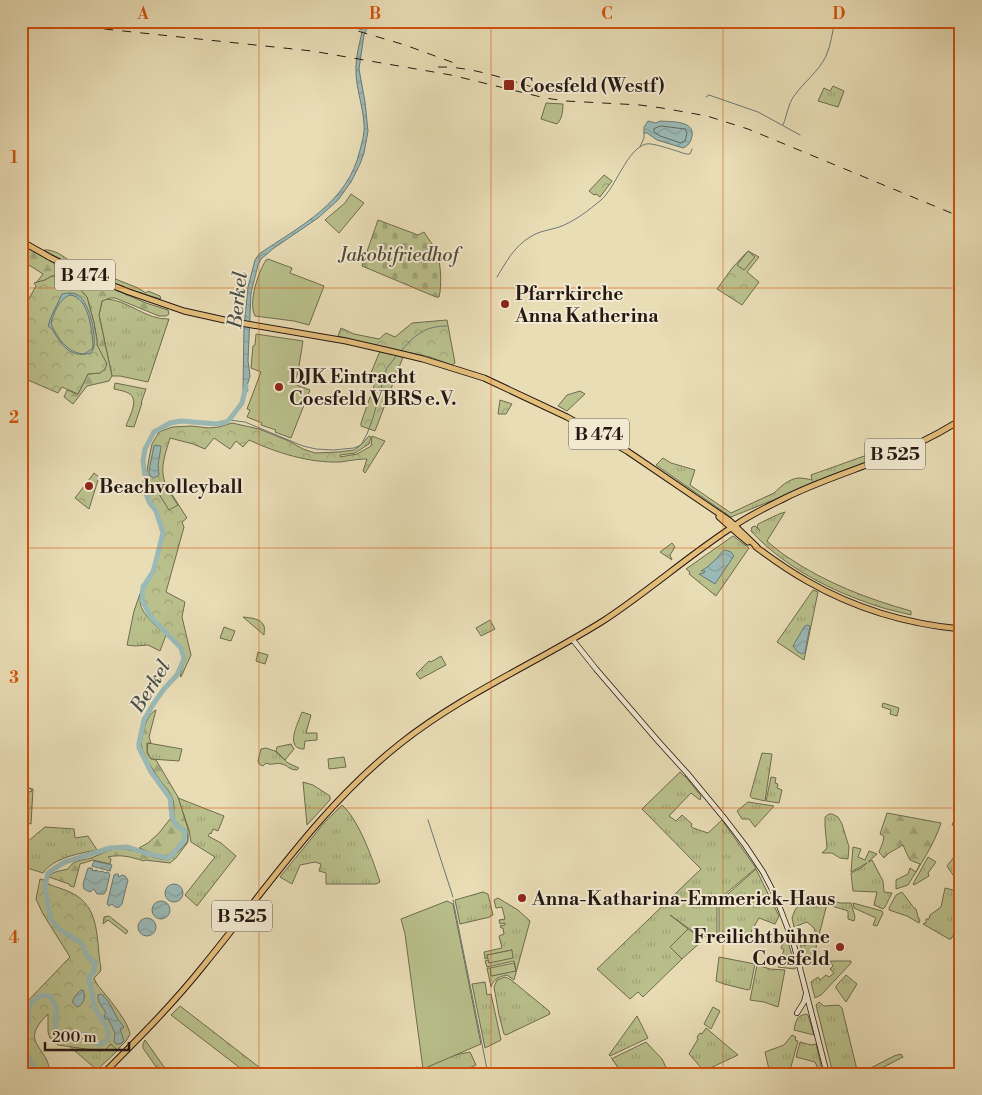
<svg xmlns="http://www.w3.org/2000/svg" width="982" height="1095" viewBox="0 0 982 1095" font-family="'Libre Bodoni',serif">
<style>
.grass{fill:url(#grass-tufts);stroke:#6e6c50}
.forest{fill:url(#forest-firs);stroke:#6e6c50}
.cemetery{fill:url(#cemetery-stones);stroke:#6e6c50}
.park{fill:url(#park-crowns);stroke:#6e6c50}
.garden{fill:#b9c08c;stroke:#6e6c50}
.water{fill:url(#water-waves);stroke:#6b7975;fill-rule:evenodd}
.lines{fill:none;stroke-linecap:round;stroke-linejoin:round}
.shore{stroke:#5f6965;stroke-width:1}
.stream{stroke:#6b7975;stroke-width:1}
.river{stroke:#9abab7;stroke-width:5}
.secondary-casing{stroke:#241813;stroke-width:6}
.primary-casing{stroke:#241813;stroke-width:7}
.secondary{stroke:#f1e9d0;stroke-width:4.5}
.primary{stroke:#e4be7b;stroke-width:5}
.rail{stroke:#241813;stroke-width:1;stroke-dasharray:9 9;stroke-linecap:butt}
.grid{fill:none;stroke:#d4520d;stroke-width:1;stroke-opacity:0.55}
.poi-dot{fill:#8f2418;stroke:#f1e9d0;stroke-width:2}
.labels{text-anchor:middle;stroke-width:4;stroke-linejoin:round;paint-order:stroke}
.shield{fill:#f1e9d0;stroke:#62574c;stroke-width:1}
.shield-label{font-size:18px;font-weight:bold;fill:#241813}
.poi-label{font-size:19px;font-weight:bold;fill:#241813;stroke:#f1e9d0;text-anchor:start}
.park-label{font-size:19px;font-style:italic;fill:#514a37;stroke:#f1e9d0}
.water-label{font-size:20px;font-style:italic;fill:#4d514c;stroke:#f1e9d0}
.neatline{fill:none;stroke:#d4520d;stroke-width:2}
.grid-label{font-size:16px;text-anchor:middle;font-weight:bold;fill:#d4520d}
</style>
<defs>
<pattern id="grass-tufts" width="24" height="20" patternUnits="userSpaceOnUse" patternTransform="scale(1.25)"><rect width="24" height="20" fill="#b9c08c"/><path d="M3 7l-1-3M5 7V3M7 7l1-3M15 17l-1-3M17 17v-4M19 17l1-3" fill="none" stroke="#9fa478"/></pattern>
<pattern id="forest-firs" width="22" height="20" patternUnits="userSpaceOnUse" patternTransform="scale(1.25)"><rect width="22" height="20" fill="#b9c08c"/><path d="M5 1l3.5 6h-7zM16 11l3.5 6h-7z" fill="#9fa478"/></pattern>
<pattern id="cemetery-stones" width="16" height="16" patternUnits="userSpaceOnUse" patternTransform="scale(1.25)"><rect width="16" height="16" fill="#b9c08c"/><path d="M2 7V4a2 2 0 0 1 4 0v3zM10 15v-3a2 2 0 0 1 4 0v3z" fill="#9fa478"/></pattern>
<pattern id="park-crowns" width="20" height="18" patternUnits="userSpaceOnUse" patternTransform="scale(1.25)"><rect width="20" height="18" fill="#b9c08c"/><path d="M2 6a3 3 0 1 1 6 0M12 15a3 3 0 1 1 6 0" fill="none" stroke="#9fa478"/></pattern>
<pattern id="water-waves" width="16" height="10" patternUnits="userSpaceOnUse" patternTransform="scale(1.25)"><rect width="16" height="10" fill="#9abab7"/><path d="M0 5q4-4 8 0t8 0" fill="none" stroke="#859f9c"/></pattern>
</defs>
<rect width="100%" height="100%" fill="#e9ddb6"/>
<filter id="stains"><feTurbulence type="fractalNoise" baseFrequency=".004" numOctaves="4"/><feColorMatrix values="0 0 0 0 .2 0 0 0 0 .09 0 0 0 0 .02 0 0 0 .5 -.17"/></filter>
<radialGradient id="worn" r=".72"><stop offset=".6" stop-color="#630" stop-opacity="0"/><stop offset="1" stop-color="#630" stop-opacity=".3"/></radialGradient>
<path class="grass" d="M833,86l11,5 -6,16 -20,-6 6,-13 6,3z
M44,250c10,-1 19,6 26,11l68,27 8,5 2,-2 12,5 1,3c-41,-11 -81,-28 -117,-49z
M106,299c22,1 40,21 63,20l-21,63 -28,-6h-8l-13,-61 3,-14z
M115,383l31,6 -5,14h1l-8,24 -8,-1c3,-9 13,-25 4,-32 -5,-3 -11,-4 -16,-5z
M580,391l5,3 -18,17 -9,-5 9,-11z
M912,439l2,3 -41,18 -142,57 -75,-52 7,-7 8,5 24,7 -5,15 41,28 43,-20c6,-6 16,-15 25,-15 4,0 9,1 13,2l-1,-5z
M785,512l-18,29c7,6 14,12 22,17 37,25 79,41 122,53v4c-11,-3 -23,-5 -34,-9 -46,-15 -93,-39 -126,-75l1,-4 3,-1 5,5 -3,-4 1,-3 21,-10z
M733,536l16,12 -33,48 -27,-22 1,-2 -4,-3 44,-31z
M142,588c-1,4 -2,8 -2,12 0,14 17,26 26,35l-6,16 -12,-6 -13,1 -8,-1 7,-34z
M813,590l5,2 -14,68 -27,-18z
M490,620l5,9 -14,7 -5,-8z
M224,627l11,4 -4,10 -11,-3z
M258,652l10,3 -3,9 -9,-3z
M302,712l9,3 -5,18h11v7l-12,1 -1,8c-20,0 -6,-26 -2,-37z
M148,743l34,6 -3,12 -28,-2 -4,-8z
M291,744l3,5 -9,11 -9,-9 1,-4z
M266,748l9,3 13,12 11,5 -2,2c-8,0 -8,-4 -15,-6 -6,-2 -10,2 -16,-1l-3,3 -4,-2 -1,-3 3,-12z
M762,753l10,1 -7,47 -13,-3 -2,-2z
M680,772l4,4h1l16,20 -1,4 -9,-7 -22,23 7,5 6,-6 10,9 -1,2 2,2 15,5 14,-13 34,48 -39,33v34l-9,-3 -2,4 -5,1 -31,-22 18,14 -18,18 12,12 -39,38 -5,-5 -8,7 -33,-30 104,-100 -59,-60z
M771,777l5,1 -1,5 3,1 -1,4 5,2 -3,13 -13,-2z
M303,782l10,3 17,11v4l-23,25z
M178,798l46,18 -6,15 -5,-2 -2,5 -1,-1 -2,3 13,7 15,13 -39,50 -12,-11 30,-38 -24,-15 -2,-12z
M748,802l26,4 -19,21 -6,-8h-7l-5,-8z
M342,805c17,15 31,55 38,77l-4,2h-50v-11l-7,-2 2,-7 -6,-2 -15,3 -8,19 -12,-7 44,-54z
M961,805v23l-9,-3z
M829,814h3l6,3 4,7 7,23 -1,12 -8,-1 -8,-5h-10l5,-5 -2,-22v-9z
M45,827l29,2 1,9 13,-2 9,14c-17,3 -44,8 -54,23l-22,-7v-19z
M853,847l8,2 -3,8 7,3 4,-9 8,3 -9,8 4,-2 11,21 1,11 8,1 -7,14 -2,2 -9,-4 3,-13 -24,-1 -2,-18 10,-5 6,-5 -16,9z
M961,848v29l-8,-2 -6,-9z
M928,857l8,5 -8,11 1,3 -15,9 -1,-1z
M756,869l23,47 -4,8 -16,-6 -10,17 -8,6 -22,-7v-32z
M945,888l16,4c0,16 -1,33 -10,47h-2l-26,-15 1,-1h2v-4h3l1,-4 11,-8z
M483,892l5,2 5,21 -3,1v1l-30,7 -5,-24z
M902,892l12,16 2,1 2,8 2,3 -1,3 -12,-7 -18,-6v-2l7,-13z
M806,897l22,3 -12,47 2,5 -13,10 -5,-19 5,3 9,-7h1l2,-2 -3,-9 -7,-6 -13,5 -2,-9 3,-8z
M498,898l20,12 12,11 -16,59 -7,-5c-9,2 -13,4 -16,12l-4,-19h3l2,8 24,-6 -2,-9 -27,6 -2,-6 3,-1 1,3 23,-13 -25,5 1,3 -3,1 -1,-7 18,-4 -3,-12 5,-2 -1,-6h-2l-1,-2 5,-1v-2l-5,1 -1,-4 6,-1 -3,-12 -6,1 -2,-8z
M833,901l7,2h11l4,14 -1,4 -6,-2v-8l-16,-5z
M853,903l29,8 1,2 -6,13 -4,-1 3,-7 -22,-10z
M784,941l5,4 7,23 -2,1 -16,-2c8,-7 2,-9 6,-17l-3,-2z
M719,957l36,7 -5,25 -2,1 -24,-6 -8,-3z
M830,961h21v2l-30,32 -6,3 -4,-16 7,-5 2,3 6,-5 3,2 5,-4 -4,-4 3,-3z
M757,965l13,4 15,1 -7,37 -14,-5 -14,-2z
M846,975l11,9 -11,18 -10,-14v-2z
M505,977l5,2 39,32 1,3 -44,21 -2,-1 -5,-19 -5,-28 3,-7z
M485,982l2,13 4,-1 10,46 -16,8 -13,-64z
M819,1002l5,4 15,-1 3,3 16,66h-25l-17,-69z
M180,1006l88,68h-20l-77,-59z
M806,1014l2,1 6,20 -20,-5c2,-9 2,-14 12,-16z
M637,1016l11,22 -38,18 -1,-1z
M706,1028l32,27 -34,16 -15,-17 9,-15 -1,-2 3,-4 2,1z
M792,1035l4,2 -1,3 3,1 -9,33h-19l-5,-22 19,-7z
M129,1036l-12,15 -20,19 -29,-25z
M453,1042l2,13 15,-3 6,13 -18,9h-32l-2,-12z
M646,1042l16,17 7,15h-46l-11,-15 1,-1z
M800,1042l11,3 5,-1 7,30h-4v-3l-4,-9 -19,-5z
M901,1054l2,3 -33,17h-11l35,-18z"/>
<path class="forest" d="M331,21h28l4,5v4z
M25,245l65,34 56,24 22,7 1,4 -3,2h-7l-44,-18h-5l-8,3 -3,14 13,61 -3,5 -22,5 -14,18 -9,-7 3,-7 11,4 10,-20 12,-1 -2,-24 -1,-4v-5l-3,-17 -7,-26 -14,-15 -18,-6h-3l-7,4 -9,3 7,-9 -22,-14v-8z
M156,710l-7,27 2,6h-4v10l4,6 5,1 22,37 10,32v13l-12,16 -6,5 -25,-3 -1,1c-13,-4 -23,-7 -36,-4l3,2 -1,5 -17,-4 -13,4 -6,23 -4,-1 -1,-2 -20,-7c3,-6 12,-6 19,-8 7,-10 12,-8 23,-11 8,-3 15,-7 23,-9 17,-3 36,10 54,11 6,-4 19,-15 20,-22 0,-3 -1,-6 -2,-8 -20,-13 -8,-17 -14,-33 -2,-5 -6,-9 -9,-13 -6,-7 -10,-15 -15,-22 -8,-14 -8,-18 -4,-33 2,-7 5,-16 12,-19z
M29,788l4,1 -2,35 -10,-2v-7l8,-23 3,-1z
M887,813l54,10c-7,22 -21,42 -33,62l-12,4v-9l12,-6 2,-6 6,4 4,-8 -10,-4 -3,-6 -4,-9 -14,8 -5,5 -5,-6 4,-10 1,-6 -4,-2z
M170,819h1c3,8 8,9 13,15l-1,6 -14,15c-10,2 -20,-3 -30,-7l9,-5 11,-10z
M109,916l19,15 -2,3 -18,-14 -5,4 1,-7z
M145,1040l24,34h-8l-18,-26v-4z"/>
<path class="cemetery" d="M378,220l40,15 6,-3c4,7 10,13 13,21 4,11 5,33 2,44h-3l-74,-31z"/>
<path class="park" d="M604,175l8,6 -12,16 -4,-3 -2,1 -5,-4z
M748,251l11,6 -12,15 12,10 -17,23 -25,-16 16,-22z
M52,276h3l18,6 14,15 7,26 3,17v5l10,19 -2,5 -5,4 -12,1 -10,20 -16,-7 -4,6 -37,-16v-64l15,-27 -2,-3 11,-3z
M447,320l8,43 -3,2 -22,-8 -62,-13 -30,-8 3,-8 13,6 25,5 7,-6 9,4 17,-14z
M380,351l23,6 -28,74 -14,-5v-3l9,-26 5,-2 -3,-3 3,-9 -7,-3z
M500,400l12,4 -6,10h-8z
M232,423l27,6 30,12 14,8 12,4 23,-1 16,-2 7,-5 8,-9 2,1 -2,7 -14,9 -15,2v2l17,-3 14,-8 1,-10 13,5 -20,32 -2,-2 4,-12c-9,0 -20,2 -27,3 -31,1 -63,-9 -91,-22l-6,7 -7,-6 -6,8 -16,-11 -9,11 -12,-5 -23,-6c-5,17 -11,31 -4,47l21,33 -5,4 2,5 -18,65 19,10 -3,15 9,38 -10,22 -1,-1 5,-17 -3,-12 -31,-31 -8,-15 1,-13 10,-15 10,-40 -7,-22 -7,-9 -3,-10 -1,-16 4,-23 2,-9 7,-12 13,-5 20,-1 17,2 10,-1z
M94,473l5,4 -10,32 -14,-11z
M672,543l3,4 -5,8 2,5 -12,-8z
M243,617c7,1 18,1 21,9 1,3 0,6 0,9z
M441,656l5,9 -26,14 -4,-5 13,-13 2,1z
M40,879l7,2 1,3c10,4 20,6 29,12 24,16 19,48 24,72l-1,4 -6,6c2,6 7,11 11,16 8,10 23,28 25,40l-4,7 -9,9 -6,-6 -6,6 -5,1 -42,-6 -8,-7 -2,-6v-18c-31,30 1,31 2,60h-29v-58l2,-10 47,-49 -27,-43 -7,-15z"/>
<path class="garden" d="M546,103l17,1c0,7 -1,15 -6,20l-16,-5z
M351,194l13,9 -25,30 -14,-13 20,-17z
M748,251l7,6 -11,13 -7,-5z
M268,259l24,9 -2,5 34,13 -15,39 -15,-4 -39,-5c-7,-14 3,-43 11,-56z
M256,334l47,7 -5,31 -4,12 16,6 -19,48 -16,-6 1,-2 -15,-5 1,-2 -15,-6 3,-7 -3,-1 14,-37 -10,-4 2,-22 2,-1z
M167,489l11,16 -9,5 -10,-16z
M883,703l16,5 -2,8 -7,-2 1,-4 -9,-3z
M344,757l2,10 -17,2 -1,-10z
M447,901l6,3 28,140 -58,25 -18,-135 -4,-15z
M688,929l15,11 -21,19 -12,-12z
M512,950l1,8 -24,5 -2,-8z
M514,963l2,8 -25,5 -1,-8z
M713,1007l7,4 -9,18 -7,-5z"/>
<path class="water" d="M368,22l2,1 -6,12 -5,34 6,33 3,29 -4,22 -4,11 -9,18 -13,18 -20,18 -44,30 -13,11 -3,6 -7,28 -3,68 2,15 -3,10 1,5h-5l1,-64 4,-40 7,-27 4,-6c41,-28 89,-51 101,-104 2,-8 5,-17 4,-26 -1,-19 -9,-38 -8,-57 0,-13 5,-28 7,-41z
M648,121l8,2 4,-2c10,1 35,-1 32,15 -1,6 -4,10 -9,12l-26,-8 -10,-7h-3v-6z
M68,293c2,0 6,0 8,1 13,5 20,40 18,52 0,3 -2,5 -3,7 -23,6 -29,-9 -40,-25l-3,-2 3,-9 11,-23zM70,295c19,2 22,36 23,51l-1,3 -8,5c-17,-1 -26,-16 -33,-30 2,-11 9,-26 19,-29z
M155,445l6,1v1l-3,18 1,10 -5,3 -5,-3v-4l5,-25z
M725,550l6,2 3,4 -19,28 -16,-10 5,-1 1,-2h-4c5,-3 10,-7 14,-11 4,-4 5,-7 10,-10z
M807,625l3,1 -5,26 -3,2 -4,-2 -5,-6 11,-19z
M94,861l18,4 -2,6 -18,-5z
M88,868h4l1,3 4,-1 2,2 3,-1 3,2 3,-1 2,2 -4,17 -2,3h-7l-3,-5 -4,3 -6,-3 -1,-5z
M116,874h2l1,3 3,-2 3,1 3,4 -6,24c-3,5 -7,4 -10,0l-3,2 -2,-2 7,-29z
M165 893a9 9 0 1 1 18 0a9 9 0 1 1-18 0Z
M152 910a9 9 0 1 1 18 0a9 9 0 1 1-18 0Z
M138 927a9 9 0 1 1 18 0a9 9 0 1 1-18 0Z
M81,990h2c3,6 1,15 -6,17l-4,-4c-1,-5 4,-9 8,-13z
M101,994c8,6 11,14 15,22 2,4 6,8 8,11l-4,2 4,12 -3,3h-4l-2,-1 -1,-2 1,-8 -7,-14h-3l-1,-4 2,-2c-3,-6 -9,-10 -8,-18z"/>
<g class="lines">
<path class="shore" d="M661,126l24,3 2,4 -2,8 -4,2 -21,-7 -6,-4v-3z"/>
<path class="stream" d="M706,97l3,-2 49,17 42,23
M783,125c4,-9 5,-21 11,-29 10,-14 25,-25 32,-40 5,-11 6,-23 9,-35
M640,147l4,-9v-5
M497,277c9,-15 17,-30 33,-40 9,-6 20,-7 29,-10 15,-5 30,-17 42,-27 15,-13 26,-51 45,-56 6,-2 33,8 40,10h4l2,-5
M400,352c15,-17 24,-26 47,-26
M229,420l16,2 58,24 13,3 17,1 21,-2 7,-3 6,-11 6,-16 12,-45 2,-5 10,-13
M428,820l25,77
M453,900l35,174
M611,1057l11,17
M398,1074l19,-7"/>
<path class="river" d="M360,21l5,6 -1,3
M37,1074c-4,-9 -12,-20 -13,-29 -1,-7 2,-13 4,-20 1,-5 0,-11 1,-16 2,-9 12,-16 21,-13 2,3 5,8 6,12 2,11 -5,20 4,29 8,0 15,-4 23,-3 7,1 11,10 17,10 3,0 5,-2 7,-4 6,-11 -9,-24 -12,-32 -3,-7 -2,-16 -5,-23 -1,-4 -2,-4 -1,-8 1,-1 4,-5 5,-6l1,-7 -8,-8 -4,-10 -3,-4 -21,-13 -8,-10 -2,-8 -4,-25 3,-13 7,-5 10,-6 45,-14 18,-1 17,6 22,5 4,-2 13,-15 1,-9 -9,-7 -4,-8 -2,-19 -19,-26 -12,-24v-5l5,-23 10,-17 10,-14 13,-14 7,-16 -3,-11 -31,-32 -8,-16 1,-13 10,-15 10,-39 -7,-22 -7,-9 -4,-11v-15l-2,-15 2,-12 9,-17 16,-9 11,-2 36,3 9,-2 3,-2 13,-17 4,-17"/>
<g class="secondary-casing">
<path id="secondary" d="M573,640l23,29 62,72 29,32 38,46 20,26 18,27 12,23 19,50 33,129
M797,1013l7,-11 2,-8"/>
</g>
<g class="primary-casing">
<path id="primary" d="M21,241l30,17 40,19 38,15 55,19 45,10 117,20 48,11 29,7 61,19 83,39 60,34 103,70 27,26
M719,517l18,16 11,9
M756,547c16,12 33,24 51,34 47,27 100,43 154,48
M103,1074c35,-35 70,-70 101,-109 63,-77 118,-160 197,-222 62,-49 135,-80 202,-122 46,-30 87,-67 134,-97 15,-10 32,-18 48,-26 28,-14 58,-24 87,-35 31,-11 61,-26 89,-43"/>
</g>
<use href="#secondary" class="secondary"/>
<use href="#primary" class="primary"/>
<path class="rail" d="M51,21l44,7 217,23 139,24 94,23 21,3 74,4 22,3 45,8 41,13 213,88
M324,21l81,24 52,19
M438,67c39,-1 79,17 116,26"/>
</g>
<path class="grid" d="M259,21v1053M491,21v1053M723,21v1053M21,288h940M21,548h940M21,808h940"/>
<g class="poi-dot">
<rect x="503" y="79" width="12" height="12" rx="2.5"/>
<circle cx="505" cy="304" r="5"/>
<circle cx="279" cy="387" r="5"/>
<circle cx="89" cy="486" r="5"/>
<circle cx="522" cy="898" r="5"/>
<circle cx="840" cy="947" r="5"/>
</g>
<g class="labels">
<g class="shield">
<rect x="55" y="259.5" width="60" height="31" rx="4"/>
<rect x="569" y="418.5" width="60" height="31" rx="4"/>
<rect x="865" y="438.5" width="60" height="31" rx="4"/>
<rect x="212" y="900.5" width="60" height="31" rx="4"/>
</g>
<g class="shield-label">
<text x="85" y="281">B 474</text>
<text x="599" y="440">B 474</text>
<text x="895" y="460">B 525</text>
<text x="242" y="922">B 525</text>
</g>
<g class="poi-label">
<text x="520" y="92">Coesfeld (Westf)</text>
<text x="515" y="300">Pfarrkirche<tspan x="515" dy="22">Anna Katherina</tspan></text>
<text x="289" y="383">DJK Eintracht<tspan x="289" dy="22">Coesfeld VBRS e.V.</tspan></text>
<text x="99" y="493">Beachvolleyball</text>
<text x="532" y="905">Anna-Katharina-Emmerick-Haus</text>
<text x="830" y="943" text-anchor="end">Freilichtbühne<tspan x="830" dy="22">Coesfeld</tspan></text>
</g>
<g class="park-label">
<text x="399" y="261">Jakobifriedhof</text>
</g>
<g class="water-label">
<text transform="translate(237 300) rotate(-84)" y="7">Berkel</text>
<text transform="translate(150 686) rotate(-58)" y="7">Berkel</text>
</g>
</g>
<rect width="982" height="1095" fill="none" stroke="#e9ddb6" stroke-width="55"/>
<path d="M45 1042v8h84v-8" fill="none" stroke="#241813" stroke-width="2.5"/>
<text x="52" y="1042" font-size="15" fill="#241813" stroke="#f1e9d0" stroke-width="4" paint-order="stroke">200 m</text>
<rect x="28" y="28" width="926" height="1040" class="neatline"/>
<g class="grid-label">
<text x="143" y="19">A</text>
<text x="375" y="19">B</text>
<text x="607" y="19">C</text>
<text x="839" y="19">D</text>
<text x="14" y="163">1</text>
<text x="14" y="423">2</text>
<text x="14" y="683">3</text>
<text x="14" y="943">4</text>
</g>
<rect width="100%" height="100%" filter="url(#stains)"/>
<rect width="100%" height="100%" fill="url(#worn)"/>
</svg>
